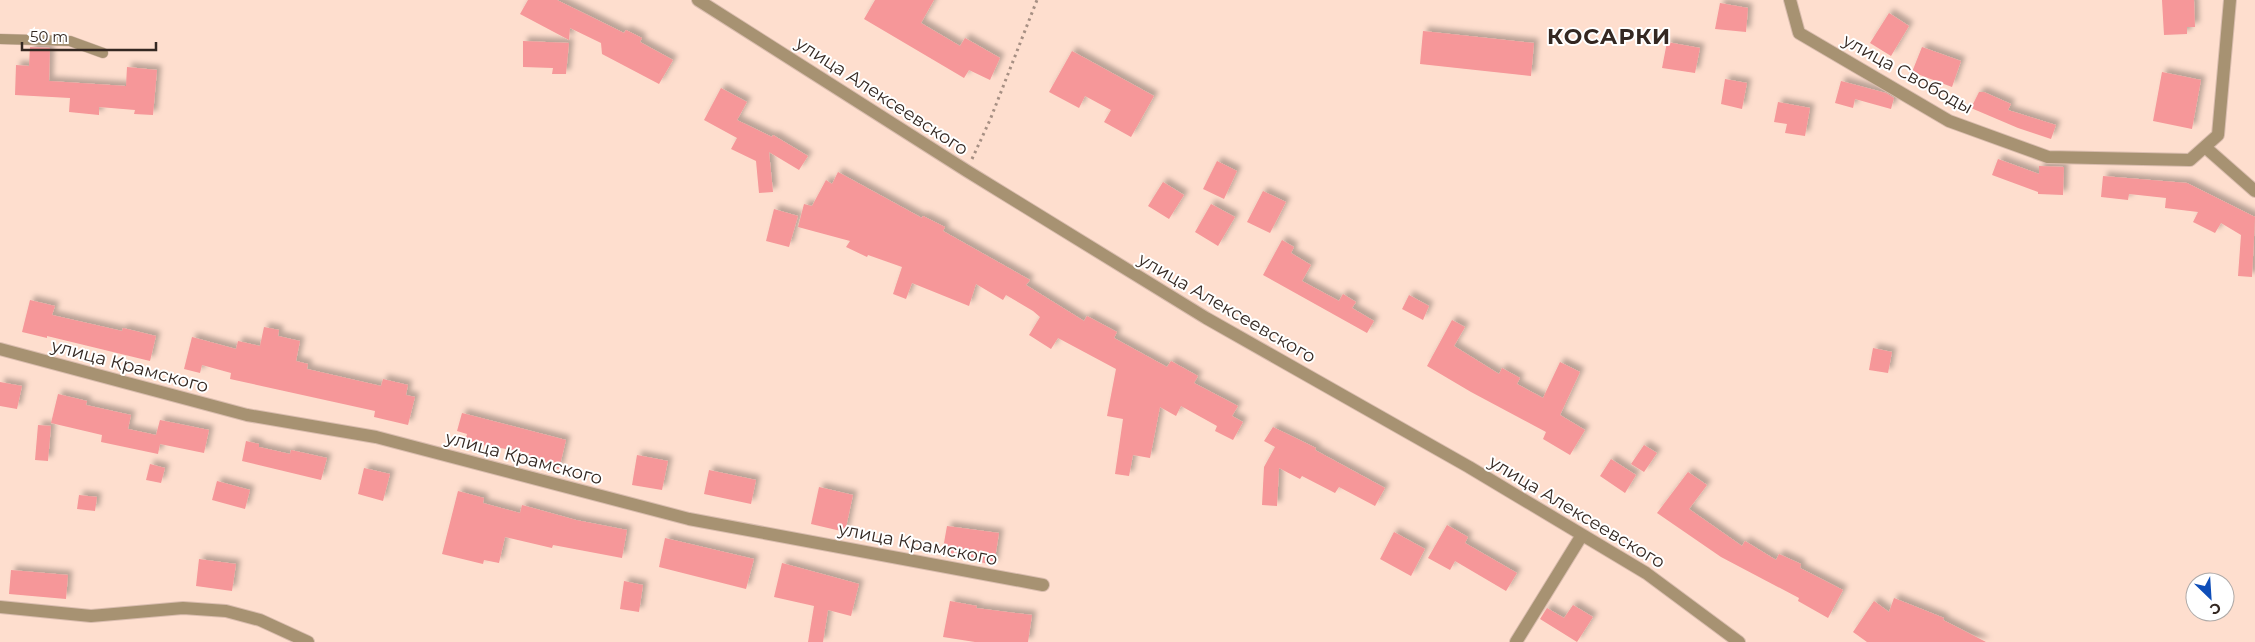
<svg xmlns="http://www.w3.org/2000/svg" width="2255" height="642" viewBox="0 0 2255 642" font-family="Montserrat,sans-serif">
<style>
.building{fill:#f69799;filter:url(#shadow)}
.lines{fill:none;stroke-linecap:round;stroke-linejoin:round}
.lane-casing{stroke:#dabdaf;stroke-width:11}
.street-casing{stroke:#dabdaf;stroke-width:14}
.path{stroke:#a68f83;stroke-width:3;stroke-dasharray:2.5 4;stroke-linecap:butt}
.lane{stroke:#a79272;stroke-width:10}
.street{stroke:#a79272;stroke-width:12}
.labels{text-anchor:middle;stroke-width:4;stroke-linejoin:round;paint-order:stroke}
.street-label{font-size:18px;fill:#342822;stroke:#fff}
.district-label{font-size:22px;font-weight:bold;letter-spacing:1px;fill:#342822;stroke:#fff}
</style>
<defs>
<filter id="shadow"><feDropShadow dx="4.5" dy="-4.5" stdDeviation="2.5" flood-color="#0004"/></filter>
</defs>
<rect width="100%" height="100%" fill="#fedece"/>
<path class="building" d="M528,0h29l67,33 2,-3 16,8 -2,4 33,18 -14,24 -57,-30 -1,-11 -31,-15 -1,12 -49,-26z
M875,0h59l-13,23 39,23 5,-8 35,20 -10,22 -21,-10 -5,8 -100,-59z
M2162,0h32l1,27h-8v7l-23,1z
M1720,3l28,5 -2,24 -31,-3z
M1889,13l20,13 -18,30 -21,-13z
M1423,31l111,12 -3,33 -111,-12z
M523,41l46,2 -3,31h-14l1,-6 -30,-1z
M1667,42l33,6 -5,25 -33,-5z
M30,47l20,1 -1,33 77,5 1,-19 30,3 -4,45 -19,-1 1,-4 -36,-3v8l-30,-3 1,-14 -55,-3 1,-30 13,1z
M1922,47l39,14 -9,26 -40,-15z
M1072,51l82,45 -23,41 -27,-15 7,-12 -26,-14 -6,12 -30,-16z
M2162,72l39,8 -9,49 -39,-8z
M1725,79l22,4 -5,26 -21,-5z
M1841,81l45,12 8,5 -3,11 -36,-10 -2,9 -18,-5z
M721,88l26,14 -10,18 35,17 1,-2 35,21 -9,14 -30,-18 4,40 -14,1 -3,-32 -25,-12 6,-11 -33,-18z
M1979,92h5l27,12 -3,6 48,15 -5,14 -33,-11 -47,-20z
M1778,102l32,6 -5,28 -20,-3 2,-9 -13,-2z
M1998,159l41,15v-8l25,1 -1,28 -25,-1v-2l-46,-17z
M1217,161l20,10 -13,28 -21,-10z
M838,172l84,46 1,-2 22,11 -2,4 87,49 -4,5 58,36 3,-5 30,16 -3,6 53,29 4,-6 27,15 -4,7 44,23 -6,10 11,6 -10,18 -18,-9 2,-5 -36,-20 -5,10 -16,-9 -10,51 -17,-3 -4,21 -14,-2 8,-55 -16,-3 9,-47 -58,-31 -7,11 -22,-14 11,-18 -7,-6 -27,-16 -3,5 -27,-16 -7,22 -57,-23 -6,16 -13,-5 9,-27 -34,-12 -1,2 -21,-10 4,-6 -52,-14 6,-23 8,2 14,-26 6,4z
M2103,176l84,7 68,34 -3,60 -14,-1 3,-41 -20,-12 -6,10 -22,-11 5,-10 -33,-4 1,-10 -37,-4 -1,6 -27,-3z
M1163,182l21,13 -15,24 -21,-13z
M1263,191l23,11 -16,31 -23,-11z
M1211,204l24,13 -17,29 -23,-14z
M774,209l24,7 -9,31 -23,-6z
M1282,240l12,7 -3,6 20,12 -9,16 37,20 4,-7 13,8 -4,6 22,13 -7,12 -104,-58z
M1409,295l20,11 -6,14 -21,-11z
M30,300l25,6 -3,9 70,16 1,-3 33,8 -6,25 -103,-25v2l-25,-6z
M1452,320l13,7 -11,19 45,28 3,-6 18,10 -3,6 26,14 17,-36 20,10 -20,43 25,15 -15,25 -27,-16 3,-7 -75,-40 -44,-26z
M264,327l15,3 -1,6 22,5 -4,20 12,3 -1,5 74,17 2,-7 25,6 -2,10 9,2 -7,28 -34,-8 1,-6 -145,-32 1,-6 -29,-8 -2,8 -16,-4 8,-32 44,12 2,-8 22,5z
M1873,348l19,4 -4,21 -19,-3z
M0,382l22,4 -5,23 -17,-3z
M58,394l29,7 -1,4 45,10 -3,14 28,6 4,-15 49,10 -5,23 -44,-9 -2,10 -57,-12 1,-7 -51,-12z
M462,413l104,27 -7,29 -32,-8 2,-8 -64,-11 2,-8 -10,-3z
M38,425l13,1 -3,35 -13,-1z
M1273,427l43,21 -1,2 70,38 -10,18 -36,-19 -4,6 -33,-17 -2,3 -21,-11 -2,38 -15,-1 2,-38 11,-20 -11,-6z
M246,441l13,3v3l31,7 1,-4 36,8 -6,22 -79,-19z
M1644,445l13,8 -13,19 -13,-8z
M637,455l31,6 -6,29 -30,-5z
M1611,459l25,16 -11,18 -25,-17z
M150,464l15,4 -4,15 -15,-3z
M364,468l26,6 -7,27 -25,-7z
M709,470l47,10 -5,24 -47,-10z
M1688,472l19,13 -18,24 53,37 3,-5 31,19 3,-6 22,10 -1,4 43,22 -15,28 -30,-17 1,-3 -78,-41 -64,-44z
M217,481l33,9 -5,19 -33,-9z
M819,487l34,8 -8,37 -34,-8z
M458,491l26,7 -1,5 37,10 2,-8 54,15 51,10 -5,28 -69,-13 -1,3 -47,-11 -6,26 -15,-3 -1,4 -41,-10z
M79,495l18,2 -2,14 -18,-2z
M1447,525l21,12 -3,6 52,30 -11,18 -51,-30 -5,9 -22,-12z
M947,526l52,7 -5,32 -52,-11z
M1394,532l31,17 -14,27 -31,-17z
M665,538l89,21 -8,30 -87,-22z
M199,559l37,5 -4,27 -36,-5z
M782,563l77,21 -8,32 -23,-6 -5,32h-15l6,-36 -40,-9z
M11,570l57,5 -2,24 -57,-5z
M624,581l19,4 -4,27 -19,-3z
M1894,598l50,20 -1,2 43,22h-119l-14,-10 21,-31 15,11z
M950,601l27,5 -1,2 56,7 -4,27h-53l-32,-5z
M1573,605l20,12 -16,25 -37,-23 7,-11 17,10z"/>
<g class="lines">
<g class="lane-casing">
<path id="lane" d="M0,39l70,2 33,12"/>
</g>
<g class="street-casing">
<path id="street" d="M698,0l269,171 239,147 263,149 177,106 93,69
M1790,0l9,33 150,88 99,36 142,3 28,-25 12,-135
M2205,147l50,44
M0,349l247,66 129,22 313,82 354,66
M0,607l91,9 92,-8 43,3 34,9 48,22
M1516,642l66,-107"/>
</g>
<path class="path" d="M972,159l18,-39 47,-120"/>
<use href="#lane" class="lane"/>
<use href="#street" class="street"/>
</g>
<g class="labels">
<g class="street-label">
<text transform="translate(1908 74) rotate(29)" y="6">улица Свободы</text>
<text transform="translate(882 96) rotate(33)" y="6">улица Алексеевского</text>
<text transform="translate(1227 308) rotate(30)" y="6">улица Алексеевского</text>
<text transform="translate(130 366) rotate(15)" y="6">улица Крамского</text>
<text transform="translate(524 458) rotate(15)" y="6">улица Крамского</text>
<text transform="translate(1577 512) rotate(31)" y="6">улица Алексеевского</text>
<text transform="translate(918 544) rotate(11)" y="6">улица Крамского</text>
</g>
<g class="district-label">
<text x="1609" y="44">КОСАРКИ</text>
</g>
</g>
<g transform="translate(2210 597) rotate(155)"><circle r="24" fill="#ffffff" stroke="#aea9a7"/>
<path d="M0-4L9 19L0 12L-9 19Z" fill="#0f4eb9"/>
<text y="-8" font-size="14" font-weight="bold" text-anchor="middle" fill="#342822">С</text>
</g>
<path d="M22 42v8h134v-8" fill="none" stroke="#342822" stroke-width="2.5"/>
<text x="30" y="42" font-size="15" fill="#342822" stroke="#ffffff" stroke-width="4" paint-order="stroke">50 m</text>
</svg>
